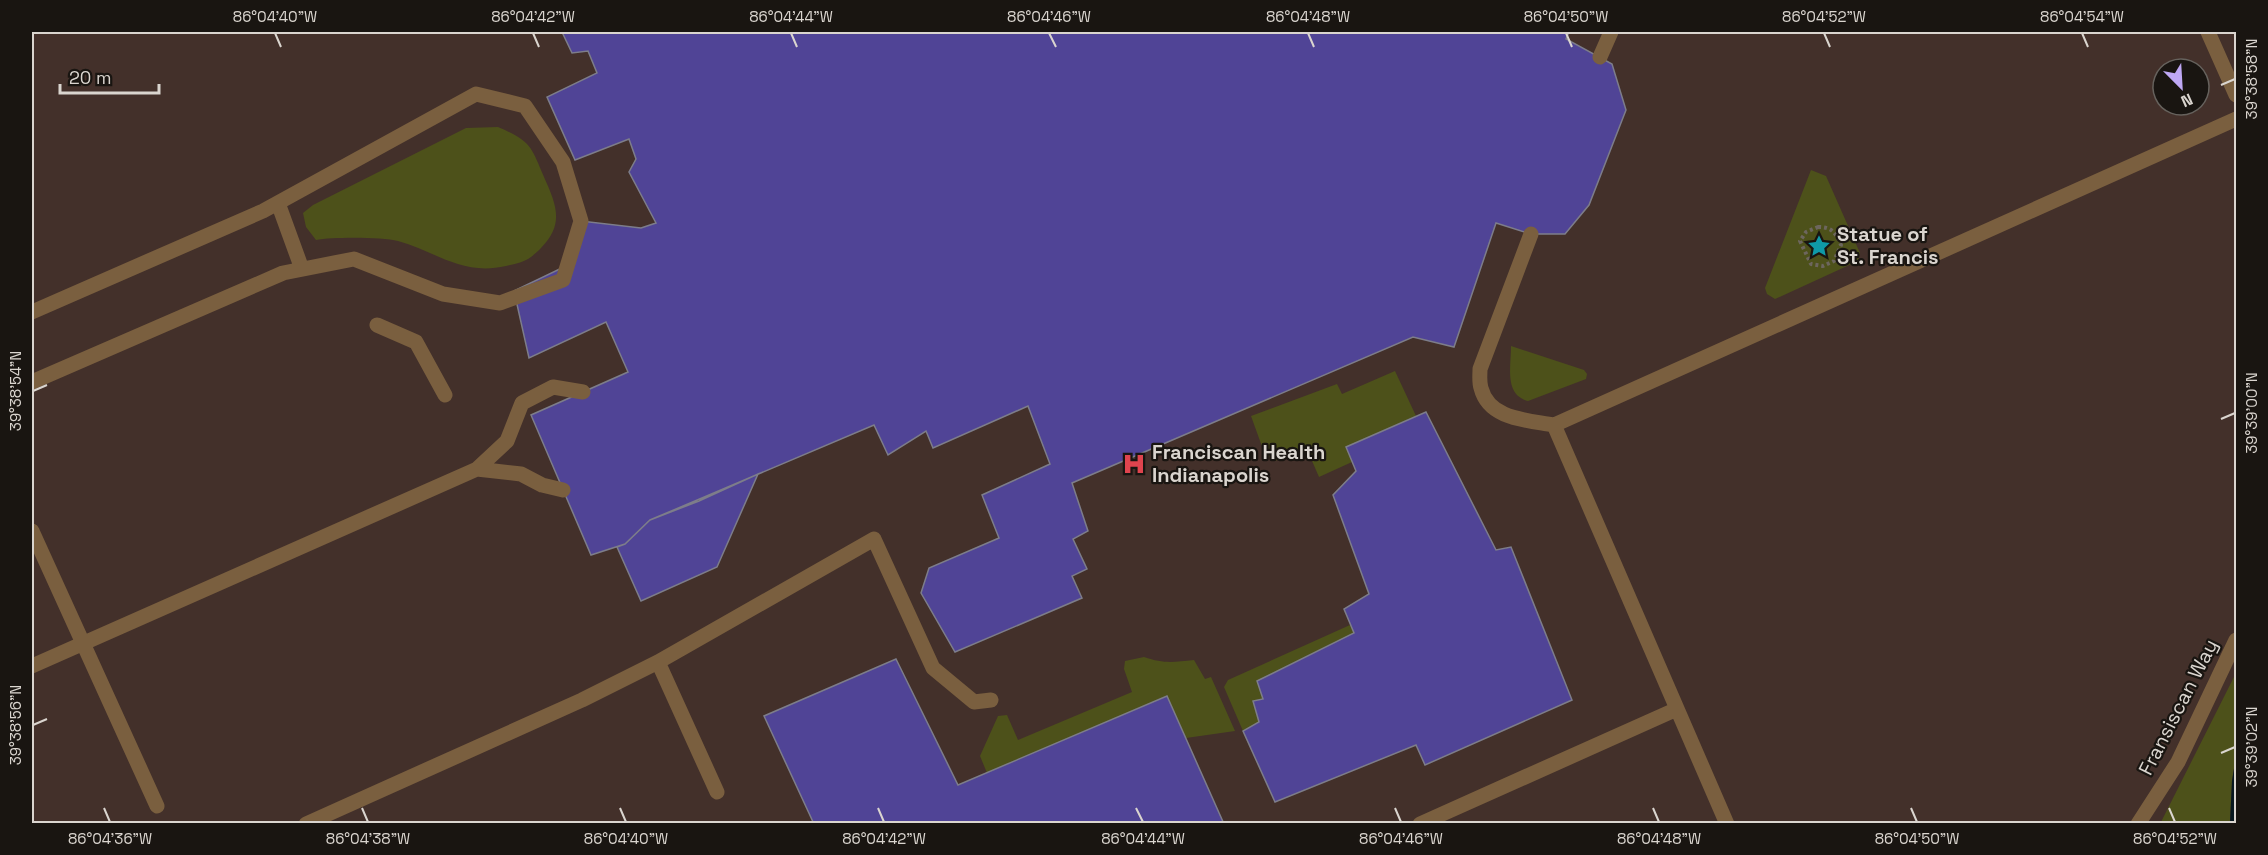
<svg xmlns="http://www.w3.org/2000/svg" width="2268" height="855" viewBox="0 0 2268 855" font-family="'Space Grotesk',sans-serif">
<style>
.medical{fill:#43302a;fill-rule:evenodd}
.green{fill:#4d511a}
.water{fill:#08181f}
.building{fill:#504496;stroke:#7d7d8a;stroke-width:1.5}
.lines{fill:none;stroke-linecap:round;stroke-linejoin:round}
.path{stroke:#6d665e;stroke-width:4;stroke-dasharray:3 3;stroke-linecap:butt}
.lane{stroke:#7a5f3f;stroke-width:15}
.street{stroke:#7a5f3f;stroke-width:15}
.ticks{fill:none;stroke:#dad5cf;stroke-width:2}
.labels{text-anchor:middle;stroke-width:4.5;stroke-linejoin:round;paint-order:stroke}
.poi-label{font-size:20px;font-weight:bold;fill:#dad5cf;stroke:#191511;text-anchor:start}
.street-label{font-size:20px;fill:#dad5cf;stroke:#191511}
.neatline{fill:none;stroke:#dad5cf;stroke-width:2}
.ticks-label{font-size:15px;text-anchor:middle;fill:#dad5cf}
</style>
<rect width="100%" height="100%" fill="#342c23"/>
<path class="medical" d="M32,32h2204v791h-2204zM2163,69h36v36h-36z"/>
<path class="green" d="M498,127c33,14 33,19 46,50 12,27 21,47 -3,71 -13,13 -17,14 -35,18 -44,10 -69,-14 -108,-25 -16,-4 -65,-4 -82,-1l-10,-13 -3,-14 10,-8 153,-77z
M1811,170l15,6 34,77 -2,8 -83,38 -8,-5 -2,-6z
M1511,346l73,24 3,4 -1,5 -58,22c-24,-6 -17,-34 -17,-55z
M1395,371l21,45 -70,31 6,15 -33,15 -13,-30 -31,14 -11,-9 -13,-36 86,-32 5,10z
M1350,625l6,11 -102,69 5,17 -16,9 -19,-44 4,-7z
M1144,657c20,7 30,5 50,3l11,19 6,-2 24,54 -49,7 -19,-42 -180,77 -7,-17 18,-40 9,-1 11,25 114,-48 -8,-23 1,-8z
M2236,673v83l-4,25 -2,42 -70,1z"/>
<path class="water" d="M2236,756v67h-6l2,-42z"/>
<path class="building" d="M562,32h1007l-3,7 46,25 14,46 -37,95 -24,29h-34l-35,-11 -42,124 -41,-10 -341,146 16,48 -15,8 14,30 -15,7 10,22 -127,54 -34,-59 8,-25 70,-30 -17,-43 68,-31 -22,-58 -95,42 -7,-17 -38,24 -14,-30 -224,95 -25,24 -34,11 -60,-140 97,-43 -22,-50 -77,36 -15,-67 50,-24 17,-46 60,7 15,-5 -27,-51 7,-13 -7,-20 -54,21 -28,-63 50,-24 -9,-22 -16,2z
M1426,412l70,138 15,-3 61,153 -147,65 -9,-20 -141,57 -32,-71 16,-9 -6,-21 10,-2 -6,-18 97,-48 -10,-24 25,-15 -36,-99 23,-24 -10,-24z
M758,474l-41,93 -76,34 -24,-54 8,-3 25,-24 49,-19z
M896,659l62,126 209,-89 57,128h-410l-50,-108z"/>
<g class="lines">
<path class="path" d="M1818,227c14,0 18,6 23,18l-7,16 -11,5 -12,-2 -11,-23 6,-9z"/>
<path class="lane" d="M1600,57l11,-25
M278,203l24,66
M1531,234l-51,135c0,6 -1,13 1,19 8,32 47,32 73,37l682,-306
M32,312l231,-101 213,-117 49,12 38,56 18,59 -18,59 -63,23 -57,-9 -89,-35 -71,14 -251,109
M377,325l39,17 29,53
M1554,425l173,399
M563,490l-21,-5 -21,-11 -44,-5 30,-28 15,-38 31,-16 30,5
M32,531l125,275
M658,662l59,130
M32,666l445,-197
M306,824l276,-124 76,-38 216,-123 59,129 41,34 17,-2
M1420,824l257,-115"/>
<path class="street" d="M2208,32l28,63
M2138,824l40,-62 58,-122"/>
</g>
<path class="ticks" d="M275,33l6,14M533,33l6,14M791,33l6,14M1049,33l7,14M1308,33l6,14M1566,33l6,14M1824,33l6,14M2082,33l6,14M2221,85l14,-6M33,391l14,-6M2221,419l14,-6M33,725l14,-6M2221,753l14,-6M104,808l6,14M362,808l6,14M620,808l6,14M878,808l6,14M1136,808l7,14M1395,808l6,14M1653,808l6,14M1911,808l6,14M2169,808l6,14"/>
<defs>
<g id="sight-bare" transform="scale(1.8)"><path d="M0-6L1.8-2.2L6-1.7L2.9 1.2L3.7 5.4L0 3.3L-3.7 5.4L-2.9 1.2L-6-1.7L-1.8-2.2Z" fill="#0f9aa8" stroke="#191511" stroke-width="2.5" paint-order="stroke"/></g>
<g id="hospital-bare" transform="scale(1.8)"><path d="M-5-5h3v3.5h4V-5h3V5h-3V1.5h-4V5h-3Z" fill="#e0444e" stroke="#191511" stroke-width="2.5" paint-order="stroke"/></g>
</defs>
<g fill-rule="evenodd">
<use href="#sight-bare" x="1819" y="246"/>
<use href="#hospital-bare" x="1134" y="464"/>
</g>
<g class="labels">
<g class="poi-label">
<text x="1837" y="241">Statue of<tspan x="1837" dy="23">St. Francis</tspan></text>
<text x="1152" y="459">Franciscan Health<tspan x="1152" dy="23">Indianapolis</tspan></text>
</g>
<g class="street-label">
<text transform="translate(2178 707) rotate(-63)" y="7">Fransiscan Way</text>
</g>
</g>
<rect width="2268" height="855" fill="none" stroke="#191511" stroke-width="66"/>
<g transform="translate(2181 87) rotate(156)"><circle r="28" fill="#191511" stroke="#66625d" stroke-width="1.5"/>
<path d="M0-4.5L10 22L0 15L-10 22Z" fill="#bfa8f4"/>
<text y="-9" font-size="16" font-weight="bold" text-anchor="middle" fill="#dad5cf">N</text>
</g>
<path d="M60 84v9h99v-9" fill="none" stroke="#dad5cf" stroke-width="3"/>
<text x="69" y="84" font-size="18" fill="#dad5cf" stroke="#191511" stroke-width="4.5" paint-order="stroke">20 m</text>
<rect x="33" y="33" width="2202" height="789" class="neatline"/>
<g class="ticks-label">
<text x="275" y="22">86°04'40"W</text>
<text x="533" y="22">86°04'42"W</text>
<text x="791" y="22">86°04'44"W</text>
<text x="1049" y="22">86°04'46"W</text>
<text x="1308" y="22">86°04'48"W</text>
<text x="1566" y="22">86°04'50"W</text>
<text x="1824" y="22">86°04'52"W</text>
<text x="2082" y="22">86°04'54"W</text>
<text transform="translate(2252 79) rotate(-90)" y="5">39°38'58"N</text>
<text transform="translate(16 391) rotate(-90)" y="5">39°38'54"N</text>
<text transform="translate(2252 413) rotate(-90)" y="5">39°39'00"N</text>
<text transform="translate(16 725) rotate(-90)" y="5">39°38'56"N</text>
<text transform="translate(2252 747) rotate(-90)" y="5">39°39'02"N</text>
<text x="110" y="844">86°04'36"W</text>
<text x="368" y="844">86°04'38"W</text>
<text x="626" y="844">86°04'40"W</text>
<text x="884" y="844">86°04'42"W</text>
<text x="1143" y="844">86°04'44"W</text>
<text x="1401" y="844">86°04'46"W</text>
<text x="1659" y="844">86°04'48"W</text>
<text x="1917" y="844">86°04'50"W</text>
<text x="2175" y="844">86°04'52"W</text>
</g>
</svg>
